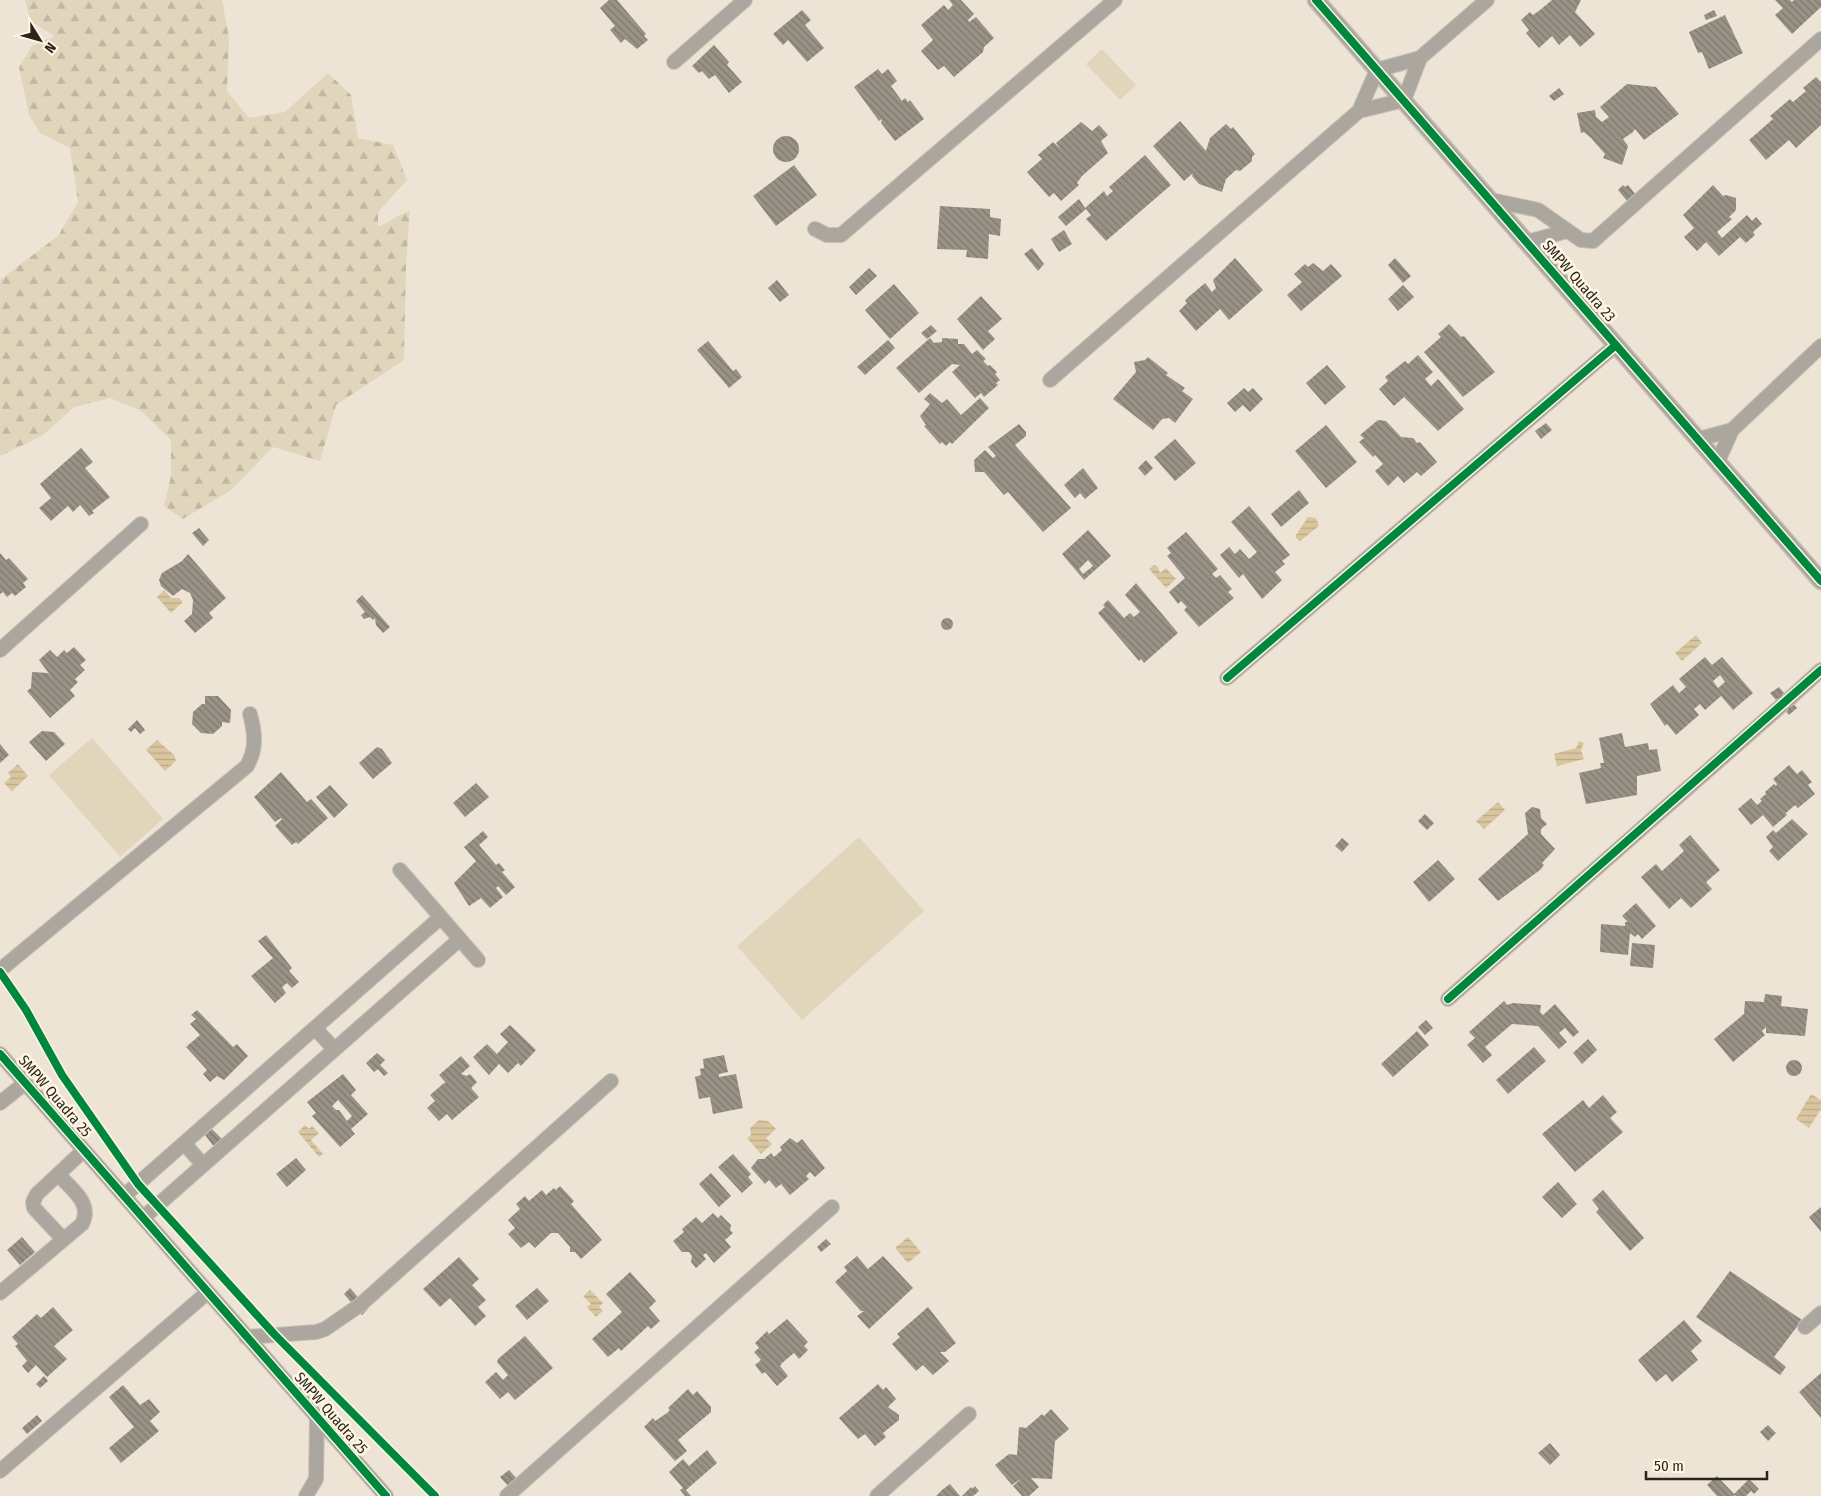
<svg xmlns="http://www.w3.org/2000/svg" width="1821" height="1496" viewBox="0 0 1821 1496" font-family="'Fira Sans Condensed',sans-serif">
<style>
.forest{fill:url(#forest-firs)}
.garden{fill:#e1d5bc}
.water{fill:url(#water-rules)}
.building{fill:url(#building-back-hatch);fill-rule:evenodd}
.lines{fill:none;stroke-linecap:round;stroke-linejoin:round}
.minor-casing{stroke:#c8c1b5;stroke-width:16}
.tertiary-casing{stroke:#c8c1b5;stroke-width:19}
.minor{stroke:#aba79f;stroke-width:14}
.tertiary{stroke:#aba79f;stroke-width:16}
.cycleway-casing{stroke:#fff6e5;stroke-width:11}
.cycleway{stroke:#00873e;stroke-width:8}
.labels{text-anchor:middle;stroke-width:5;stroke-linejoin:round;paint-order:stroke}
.street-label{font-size:15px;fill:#2a241a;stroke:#fff6e5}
</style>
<defs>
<pattern id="forest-firs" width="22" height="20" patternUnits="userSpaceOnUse" patternTransform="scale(1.25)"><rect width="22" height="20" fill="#e1d5bc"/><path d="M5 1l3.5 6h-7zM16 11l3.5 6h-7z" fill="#c1b7a1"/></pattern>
<pattern id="water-rules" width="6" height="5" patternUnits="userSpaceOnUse" patternTransform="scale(1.25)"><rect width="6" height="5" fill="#d9c69f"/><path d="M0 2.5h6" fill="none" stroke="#baaa88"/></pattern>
<pattern id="building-back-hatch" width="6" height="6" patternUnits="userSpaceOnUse" patternTransform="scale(1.25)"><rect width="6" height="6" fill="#999387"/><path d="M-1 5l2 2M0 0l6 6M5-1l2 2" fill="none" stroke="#7d786e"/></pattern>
</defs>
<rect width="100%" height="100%" fill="#ede4d5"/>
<path class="forest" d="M25,0h197l7,38 -2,53 22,27 36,-6 43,-39 23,22 7,43 35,7 14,35 -29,32v15l32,-17 -4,53 -2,97 -68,45 -16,56 -47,-14 -42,43 -48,29 -19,-13 7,-30v-36l-31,-30 -30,-12 -36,9 -32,29 -42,20v-176l58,-44 20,-34 -8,-54 -30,-15 -11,-18 -10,-48 13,-21 23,-10 -24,-14z"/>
<path class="garden" d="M1102,49l34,36 -16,15 -34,-36z
M92,738l71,81 -43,38 -71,-82z
M859,837l65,74 -122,109 -65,-74z"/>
<path class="water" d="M1308,517l8,1 3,8 -19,15 -4,-3v-3z
M1154,565l4,2 2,6 6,-5 10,11 -10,9 -17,-19z
M164,590l7,8h8l4,4 -12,11 -14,-16z
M1696,635l6,8 -20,18 -7,-8z
M157,740l17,15 2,6 -11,10 -19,-21z
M1579,741l5,2 -3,7 3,9 -27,7 -3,-12 22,-6z
M18,764l10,12 -16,15 -8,-8 7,-6 -3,-4z
M1498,802l7,8 -21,19 -8,-8z
M1811,1094l10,6v9l-12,19 -13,-9z
M759,1120l9,1 8,8 -10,9 6,6 -11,10 -14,-16 4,-3 -1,-7z
M305,1125l4,4 3,-3 7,7 -8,7 12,14 -4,3 -21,-25z
M908,1237l13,15 -13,11 -13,-15z
M590,1290l13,13 -4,4 4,4 -7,6 -9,-10 4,-3 -8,-8z"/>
<path class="building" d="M609,0h8l29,34 -2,2 4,4 -11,9 -12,-10 -4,4 -11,-13 5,-4 -15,-18z
M949,0h12l13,14 -6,6 1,2 7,-5 18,21 -10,9 -1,5 -29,25 -10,-11 -6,4 -17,-19 12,-11 -12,-15 23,-20 4,5 5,-5z
M1552,0h29l-6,12 20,22 -15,13 -10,-12 -11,10 -7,-9 -13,12 -13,-15 3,-3 -8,-10 9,-8 3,3 7,-5z
M1775,0h15l2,2 2,-2h27v7l-29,27 -17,-19 8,-7z
M802,10l9,10 -6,5 19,23 -17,14 -19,-22 -5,5 -10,-11z
M1714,10l3,6 -11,4 -2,-5z
M1725,15l18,38 -34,16 -7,-17 -4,1 -9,-21z
M714,45l15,17 -2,3 15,17 -13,11 -14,-18 -6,4 -7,-8 -3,2 -7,-7z
M878,69l4,5 6,-5 9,12 -6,5 11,15 3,-3 3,4 2,-2 14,19 -29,22 -14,-18 1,-4 -3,2 -25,-34z
M1816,77l5,5v43l-25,23 -7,-8 -23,20 -17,-20 24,-21 -3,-3 20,-17 3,3 13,-11 -3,-3z
M1627,84l29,3 23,27 -35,26 -9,-11 -2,3 -10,7 5,7 -6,19 -19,-7 2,-4 -14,-16 -7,-6 -3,1 -4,-20 18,-3 1,7 6,5 7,-5 -9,-10z
M1559,88l5,6 -10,7 -5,-5z
M1180,121l26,30 4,-13 16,-14 5,5 2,-2 22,27 -3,3v4l-12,10 -4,-1 -10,9 -4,13 -23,-8 -7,-8 1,-3 -9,8 -31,-35z
M1081,122l11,9 7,-6 9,10 -7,6 7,12 -26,23 -5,7 2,2 -18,16 -7,-8 -5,4 -22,-25 15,-13 -4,-4 15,-13 8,7 -5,-6z
M773 149a13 13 0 1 1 26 0a13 13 0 1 1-26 0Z
M1145,155l26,30 -65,56 -20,-22 5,-4 -5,-6 -20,17 -8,-9 21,-18 6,9 19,-17 3,5 6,-5 -4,-4z
M794,165l23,30 -41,31 -23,-30z
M1623,185l2,2 3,-2 8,10 -8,7 -10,-12z
M1713,185l10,11 3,-1 10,3v12l-7,7 3,2 -15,13 5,6 25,-23 5,6 4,-4 6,7 -9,8 2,3 -9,8 -6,-6 -21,19 -13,-14 -9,9 -13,-14 10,-9 -11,-13z
M940,206l50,3v8l11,2 -1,17 -11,-2 -1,25 -22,-2 1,-7 -30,-1z
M1064,230l8,14 -13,8 -8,-13z
M1032,248l12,16 -6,7 -14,-17z
M1235,258l28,32 -34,30 -9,-11 -24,22 -17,-20 8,-8 -2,-3 20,-17 7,9 4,-4 -3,-8z
M1395,258l16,18 -8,7 -15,-18z
M1313,263l10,8 8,-7 11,12 -41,35 -14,-16 15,-13 -8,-8 11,-10 3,3z
M869,268l8,8 -21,19 -7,-8z
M777,280l12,15 -9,7 -12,-14z
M894,284l25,29 -29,26 -25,-29z
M1403,285l11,12 -16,14 -10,-12z
M981,296l21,23 -14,12 7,8 -12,11 -26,-31z
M1449,324l12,13 3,-1 31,36 -32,25 -39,-45 17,-15 -3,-3z
M931,325l6,6 -10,8 -6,-6z
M930,338l4,5 8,-1v-4l16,1v5h6l8,10 5,-4 9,9 -3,2 5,5 2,-1 7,7 -2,2 5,6 -4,3 2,2 -14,12 -3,-4 -6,5 -23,-26 8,-7 -8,-1 -33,29 -23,-25z
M888,340l7,8 -30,27 -8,-8z
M708,341l25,30 3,-2 6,8 -13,11 -32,-38z
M1418,355l15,17 -8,7 6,7 7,-7 26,30 -26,22 -34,-34 -10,9 -15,-17 9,-8 -3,-4 20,-16 3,3z
M1148,357l20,16 -2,2 19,13 -3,3 11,8 -18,24 -6,-5 -7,1 -9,11 -40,-31 23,-27 -2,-10 11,-2z
M1327,365l19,22 -21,18 -19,-22z
M1244,388l4,4 5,-4 10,11 -13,13 -7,-7 -8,7 -8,-9z
M930,393l12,10 5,-4 14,16 19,-17 9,10 -37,36 -2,-2 -4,4 -4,-4 -2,2 -16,-18 2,-1 -6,-9 10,-12 -6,-5z
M1378,420l8,1 15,16 12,1 4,5 3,-1 17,20 -16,14 -4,-4 -13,11 -6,-7 -10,10 -13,-15 8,-7 -8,-9 -2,2 -14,-15 5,-4 -4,-3z
M1546,423l6,7 -11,9 -6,-8z
M1019,424l7,8v4l-11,9 56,63 -28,24 -35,-40 -4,3 -20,-23h-9l-1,-12 11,-10 8,8 3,-2 -8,-9z
M1326,425l31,37 -31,26 -31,-37z
M1175,439l21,24 -21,18 -21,-24z
M81,448l12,14 -8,6 25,29 -18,14 2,2 -5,3 -9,-11 -7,7 -5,-6 -17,15 -12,-13 12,-10 -11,-14z
M1146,460l7,8 -8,8 -7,-8z
M1083,468l15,20 -13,11 -5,-6 -5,5 -11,-13z
M1299,490l10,13 -28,24 -10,-13z
M1249,506l41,49 -8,6 3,3 -10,8 7,8 -20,19 -19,-25 -4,4 -19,-23 9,-8 6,7 5,-5 9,10 8,-7 -26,-30z
M199,528l10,12 -6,6 -11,-13z
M1088,530l23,26 -27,24 -22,-26zM1088,560l5,6 -10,8 -4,-5z
M1186,532l32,37 -6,5 4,4 4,-3 12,14 -4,3 6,6 -35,29 -15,-17 3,-3 -6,-6 -3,3 -9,-12 16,-14 -18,-22 4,-3 -4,-5z
M0,553l6,7 3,-2 19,21 -5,4 3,4 -11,9 -3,-3 -5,4 -4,-5 -3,2z
M188,554l38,44 -17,15 4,5 -18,15 -11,-12 8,-7 1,-14 -3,-7 -8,-4 -9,7 -12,-10 -2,-6 3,-7 20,-12z
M1136,583l42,50 -34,30 -3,-4 -2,2 -41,-48 7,-6 -2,-2 5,-5 16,18 6,-5 4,4 6,-5 -15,-17z
M362,595l28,32 -7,6 -7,-8 -1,-7 -2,2 -3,-3 -6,2 -3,-4 4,-3 -9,-11z
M941 624a6 6 0 1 1 12 0a6 6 0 1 1-12 0Z
M74,647l12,13 -6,5 5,5 -10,9 3,3 -8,8 5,6 -25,22 -23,-27 4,-3 1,-16 16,1 5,6 -14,-19 11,-10 7,7 7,-7 3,3z
M1705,657l7,8 10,-8 31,36 -20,17 -12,-14 -16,14 -5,-6 -6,5 5,6 -23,20 -9,-11 -2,2 -15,-22 23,-19 6,8 7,-6 -7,-8zM1720,675l5,7 -7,6 -5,-7z
M1779,687l18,21 -8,7 -19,-22z
M205,696h13l13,14 -1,13 -8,-1v4l-9,8 -12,-1 -9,-9 1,-12 9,-8h3z
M137,720l8,10 -5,4 -5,-6 -4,4 -3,-3z
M42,731l12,1 11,12 -19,17 -17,-19z
M1622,733l3,14 23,-4 1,7 8,-1 4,22 -24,5v19l-51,9 -7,-31 22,-5 -1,-5h4l-5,-25z
M0,744l9,11 -9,8z
M377,747l5,2 10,14 -19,16 -14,-16z
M1789,765l8,9 5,-4 10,12 -4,3 7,9 -17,14 -3,-3 -9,8 -2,-2 3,4 -14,12 -10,-12 -12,10 -13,-16 13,-11 6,7 5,-4 -2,-2 6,-5 -1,-2 9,-8 2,2 1,-2 -4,-5z
M281,772l26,30 4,-3 17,19 -30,26 -2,-2 -4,3 -17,-19 7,-7 -1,-1 -6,4 -21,-25z
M476,783l13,14 -24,20 -12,-14z
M330,785l18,20 -14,13 -18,-21z
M1532,807l8,2 1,9 6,6 -6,5v5l14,15 -13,14 2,2 -4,5 -42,31 -20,-22 50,-45 -3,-21z
M1425,814l9,9 -7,7 -9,-9z
M1792,819l16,15 -30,27 -9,-10 4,-4 -7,-10 7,-7 3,3z
M483,831l5,6 -9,8 17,20 3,-2 6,7 -3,2 13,15 -9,8 -8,-9 -2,2 7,9 -13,11 -9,-10 -12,8 -15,-23 22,-22 -12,-14z
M1690,835l30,35 -14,12 6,7 -21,19 -10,-10 -12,11 -28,-32 15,-13 6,7 22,-20 -5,-6z
M1342,838l7,6 -7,8 -7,-6z
M1438,860l17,19 -26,23 -16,-20z
M1636,903l20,23 -14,13 -4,-5 -3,3 -5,-4 -2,22 -28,-3 1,-28 24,2v-4h3l-6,-6z
M266,935l26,33 -3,3 10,11 -7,6 -5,-5 -5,4 4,6 -11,10 -24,-27 22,-18 -15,-17z
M1632,943l23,2 -2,23 -23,-2z
M1765,994l17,2 -1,10 27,3 -3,27 -39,-3v-6l-4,4 3,4 -32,27 -19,-23 30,-25 1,-13 19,1z
M1504,1001l3,4 6,-2 28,2 -1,7 3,3 12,-11 24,28 -6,5 -8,-9 -6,5 8,9 -8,7 -21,-23 -26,-2 -27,23 7,8 -9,8 -16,-18 8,-7 -6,-6z
M197,1010l36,37 4,-3 11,12 -24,24 -7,-4 -7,6 -7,-8 4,-4 -21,-23 14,-12 -10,-11 6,-5 -5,-4z
M1426,1020l7,8 -8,7 -7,-8z
M510,1025l26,25 -15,16 -3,-3 -10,10 -9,-9 -10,11 -16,-18 14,-13 10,10 11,-12 -8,-8z
M1417,1031l12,14 -36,32 -12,-13z
M1588,1039l9,11 -15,14 -9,-11z
M1534,1047l12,14 -38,33 -12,-14z
M377,1053l8,7 -5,5 8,8 -4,3 -6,-7 -4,3 -8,-9z
M724,1055l4,17 -9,2v3l17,-3 7,34 -30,6 -3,-17 -11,2 -4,-22 6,-2 -1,-6 4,-1 -1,-9z
M461,1056l9,10 -9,8 6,2 3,-2 7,8 -6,6 8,9 -27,23 -5,-6 -8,7 -12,-13 8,-7 -5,-6 14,-12h2l-7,-8z
M1786 1068a8 8 0 1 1 16 0a8 8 0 1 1-16 0Z
M343,1074l13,16 -5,5 17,19 -17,15 4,5 -15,13 -28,-31 4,-3 -9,-11zM338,1100l14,16 -5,5 -8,-11h-3l-4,-4z
M1603,1095l14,17 -7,6 13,14 -48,40 -33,-38 41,-34 6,8z
M212,1129l12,12 -9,7 -10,-13z
M790,1138l7,5 5,-4 23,29 -10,9 -5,-5 -4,4 3,3 -19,16 -9,-11 -5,4 -7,-8 -4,4 -14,-16 7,-9h6l7,-6 3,4 8,-7 -2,-3z
M733,1154l18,20 -3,3 5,6 -11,10 -24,-26z
M296,1158l10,12 -19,17 -11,-13z
M711,1173l20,23 -12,11 -20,-23z
M1558,1182l19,22 -15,14 -20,-21z
M560,1186l14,15 -3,3 31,36 -21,19 -6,-7h-5v-5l-12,-14h-7l-16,15 -6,-6 -8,6 -13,-14 7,-6 -7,-8 12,-11 -4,-5 9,-8 4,5 13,-11 4,5 8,-7 2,2z
M1603,1190l41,48 -14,13 -34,-39 3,-3 -7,-9z
M1821,1207v25l-12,-15z
M713,1213l5,5 3,-3 10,10 -1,5 3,3 -8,7 6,7 -17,16 -8,-10 -3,2 3,4 -10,9 -5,-6 1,-6 -3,-4h-7l-9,-11 11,-9 -2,-3 14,-12 6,6z
M22,1237l13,15 -15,13 -13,-15z
M826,1239l5,5 -10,8 -4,-5z
M857,1256l11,13 15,-13 30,32 -44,41 -12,-13 7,-5h-3l-26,-29 12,-11 -3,-4z
M459,1257l20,22 -7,6 14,15 -8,7 8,9 -11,10 -25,-28 -10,9 -17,-18z
M1730,1271l72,49 -28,37 12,10 -6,8 -84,-58z
M630,1272l26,29 -7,7 11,13 -9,8 -3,-3 -27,25 -2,-3 -11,9 -16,-18 30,-27 -16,-18z
M350,1288l18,21 -6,6 -18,-21z
M537,1288l12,13 -22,19 -12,-14z
M53,1307l20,23 -19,16 13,13 -20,18 -11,-12 -8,8 -6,-7 5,-5 -12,-15 3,-2 -6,-7 25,-23 4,4z
M928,1307l28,36 -11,9h-5l9,9 -16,14 -10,-10 -7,6 -24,-27 8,-7 -3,-3z
M787,1319l21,23 -4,4 4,4 -9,9 -5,-6 -12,10 -2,3 8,10 -11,10 -12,-14 -3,2 -7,-9 6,-5 -7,-8 5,-4 -4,-5 12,-12 2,3z
M1684,1320l18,21 -11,10 7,9 -26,22 -6,-8 -10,8 -18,-22z
M525,1336l28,32 -38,32 -7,-8 -8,7 -15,-17 11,-10 7,8 5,-5 -11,-13 1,-3z
M1821,1373v45l-22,-26z
M44,1376l4,5 -8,7 -4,-4z
M878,1384l5,6 3,-3 10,12 -8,8 11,8v5l-16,13 3,4 -11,9 -10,-12 -7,5 -19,-21z
M123,1385l17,20 9,-6 11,13 -10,9 9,10 -38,32 -12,-15 25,-21 -25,-30z
M688,1389l5,6 4,-4 14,16v5l-33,28 9,11 -12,10 -31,-34 9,-9 2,3 12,-8 3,-3 -2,-2z
M1051,1409l18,20 -14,12 -3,38 -21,-1 8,9 -10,9h-7l-9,-10 9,-8 -10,7 -17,-20 14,-11 8,1 2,-28 7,1 16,-14 2,2z
M37,1415l5,6 -15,13 -5,-6z
M1768,1425l8,8 -8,8 -8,-9z
M1550,1443l10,12 -10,10 -12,-12z
M707,1450l10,13 -31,27 5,6h-6l-5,-6 3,-2 -14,-16 14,-13 6,7z
M509,1470l8,9 -8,8 -9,-10z
M1717,1476l18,19 -2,1h-16l-10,-11z
M1749,1479l10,10 -5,5 -3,-3 -5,5h-10l-2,-2z
M950,1484l10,12h-24l6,-6z
M975,1486l4,5 -6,5h-11l9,-9 1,2z"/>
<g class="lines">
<g class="minor-casing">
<path id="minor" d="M674,62l71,-62
M1359,111l45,-11 16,-42
M1491,200l47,10 43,30 12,1 228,-202
M815,229l12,6h14l274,-235
M1527,242l40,-11
M1050,380l309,-269 18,-41 43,-12 67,-58
M1699,439l33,-9
M1718,461l14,-31 89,-84
M0,650l141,-126
M1227,678l389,-333
M1789,699l32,-29
M400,870l78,90
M0,970l247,-204c10,-18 8,-33 3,-52
M1448,999l333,-293
M315,1028l19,21
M0,1054l386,442
M0,1103l25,-20
M184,1143l19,22
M124,1196l317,-279
M143,1218l317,-279
M63,1239l-29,-31 -1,-6 4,-8 47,-44
M0,1293l82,-69c11,-21 -11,-35 -24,-50
M1805,1327l16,-14
M246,1337l70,-5 9,-3 35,-24 251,-224
M0,1471l208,-179
M306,1496l10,-17 1,-62
M507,1496l325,-289
M877,1496l92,-82"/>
</g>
<g class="tertiary-casing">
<path id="tertiary" d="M1316,0l505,581"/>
</g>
<use href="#minor" class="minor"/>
<use href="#tertiary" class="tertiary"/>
<g class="cycleway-casing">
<path id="cycleway" d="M1316,0l505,581
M1227,678l389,-333
M0,972l26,38 36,65 76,109 137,151 160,161
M1448,999l373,-329
M0,1054l386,442"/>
</g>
<use href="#cycleway" class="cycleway"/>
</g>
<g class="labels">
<g class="street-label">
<text transform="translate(1579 281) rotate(49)" y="5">SMPW Quadra 23</text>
<text transform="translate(55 1096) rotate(49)" y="5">SMPW Quadra 25</text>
<text transform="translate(331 1413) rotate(49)" y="5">SMPW Quadra 25</text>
</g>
</g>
<g transform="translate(40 40) rotate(127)" stroke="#fff6e5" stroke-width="4" paint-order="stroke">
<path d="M0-4L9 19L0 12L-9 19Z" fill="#2a241a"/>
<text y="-8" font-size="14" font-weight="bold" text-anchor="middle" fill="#2a241a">N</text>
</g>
<path d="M1646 1471v8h121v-8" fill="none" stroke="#2a241a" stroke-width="2.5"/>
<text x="1654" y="1471" font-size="15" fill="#2a241a" stroke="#fff6e5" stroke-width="4" paint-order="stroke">50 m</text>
</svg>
